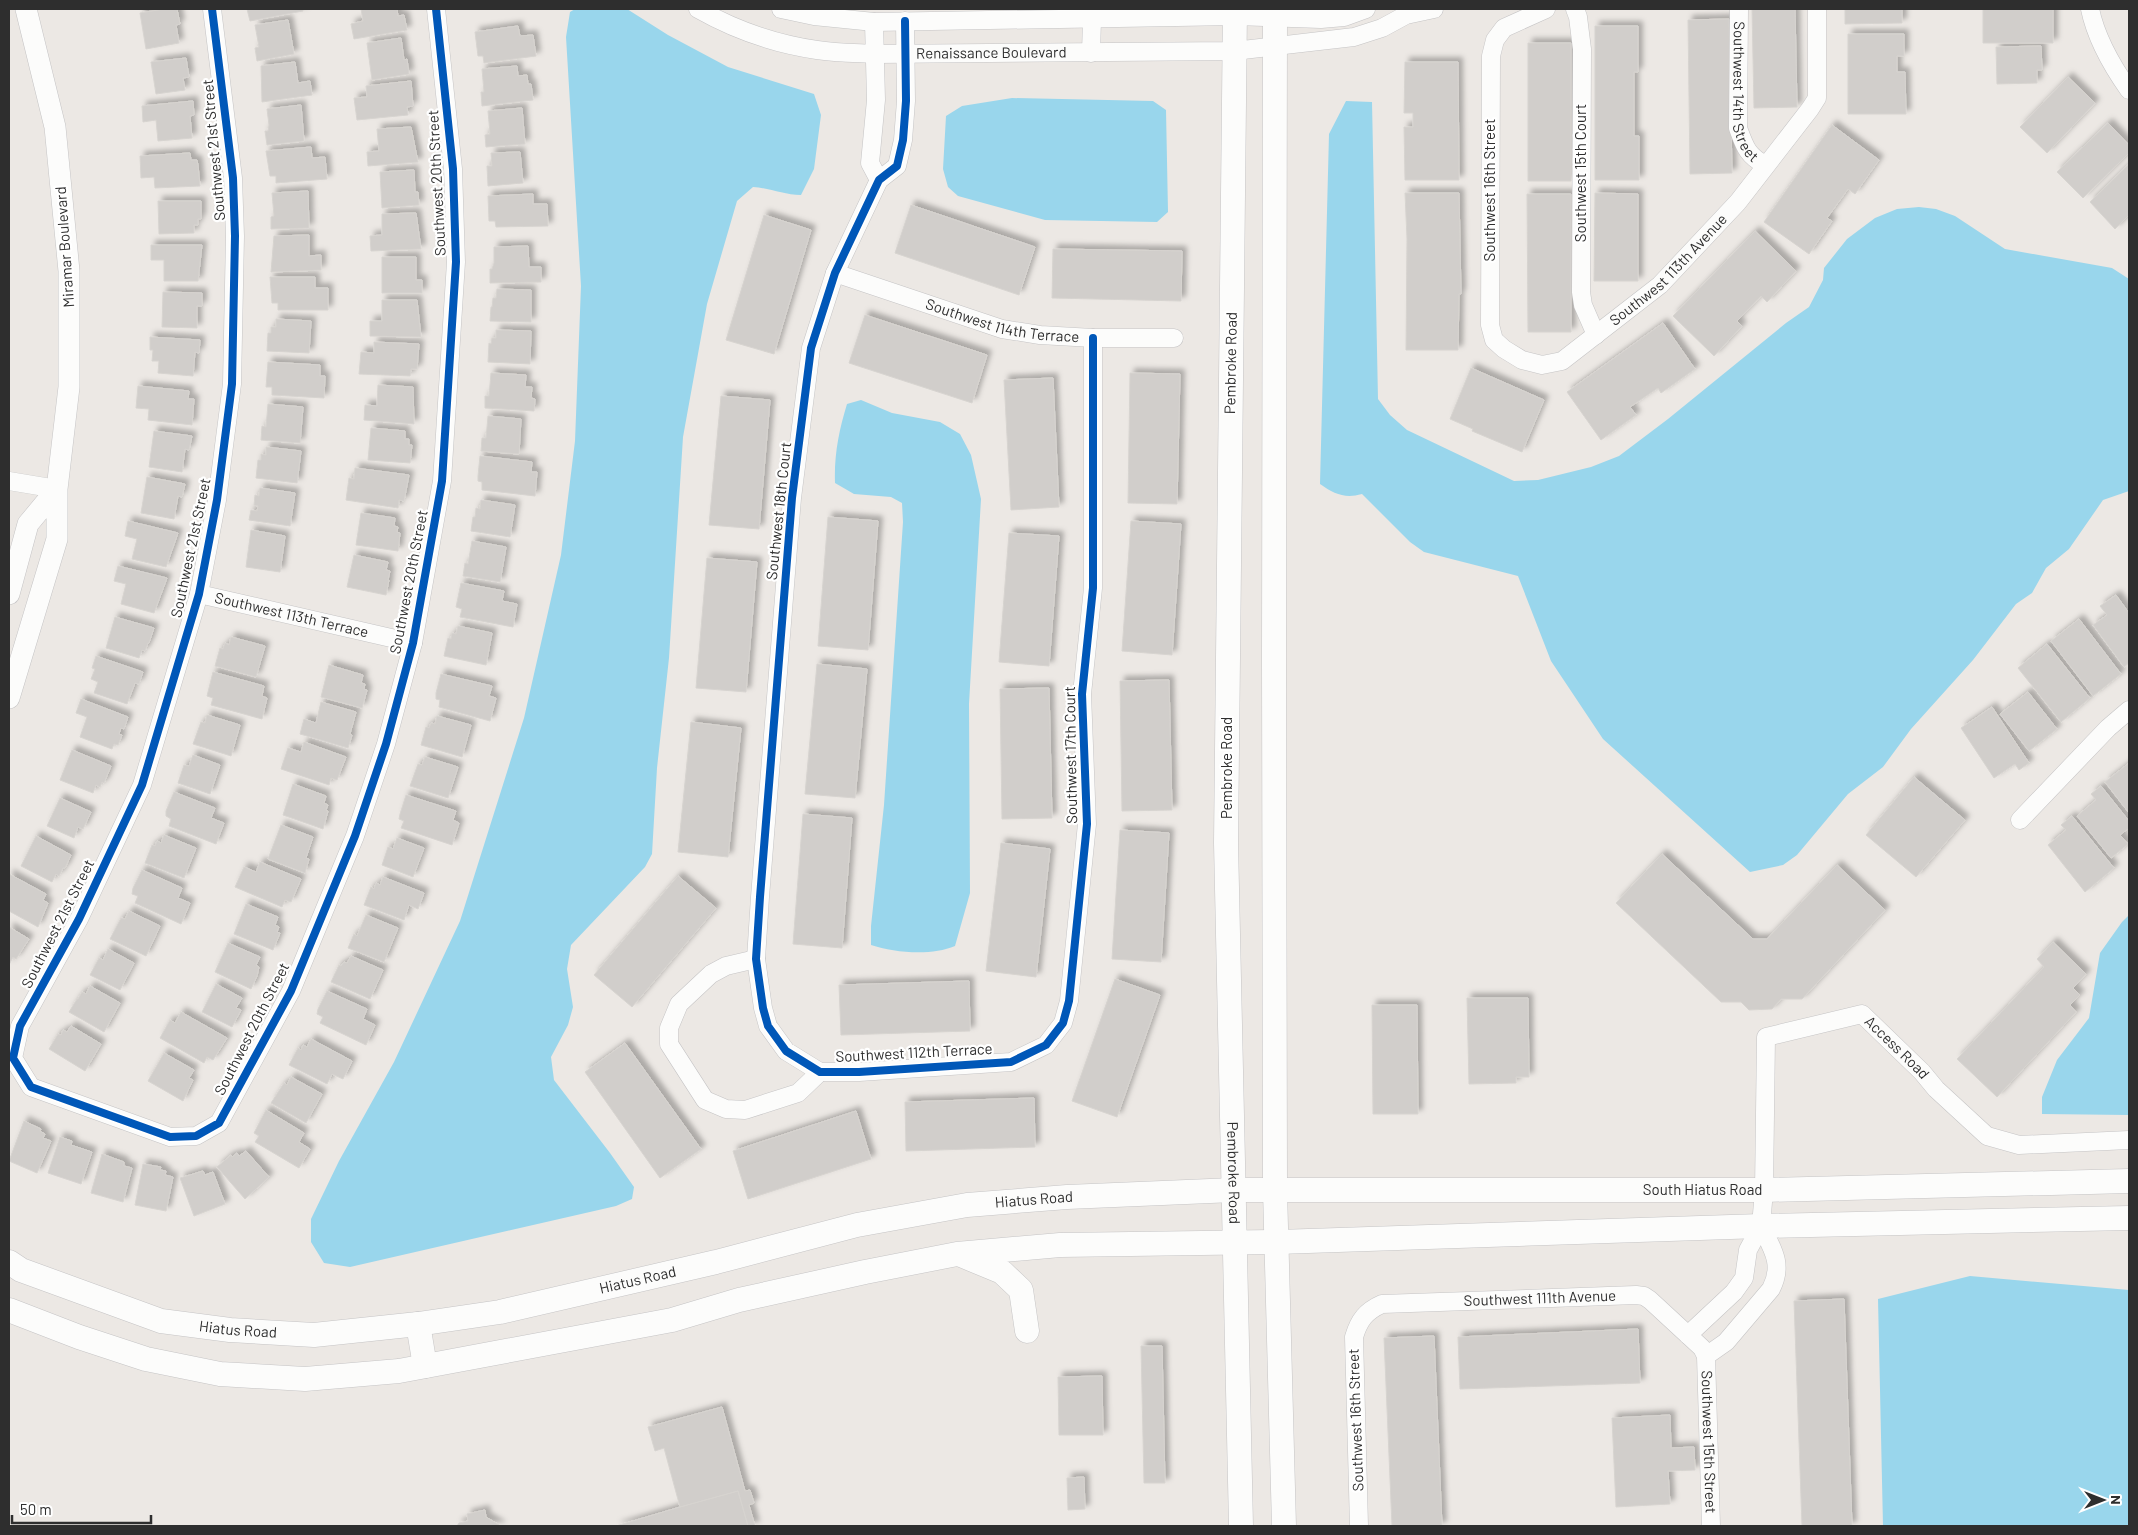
<svg xmlns="http://www.w3.org/2000/svg" width="2138" height="1535" viewBox="0 0 2138 1535" font-family="Barlow,sans-serif">
<style>
.water{fill:#99d6ec}
.building{fill:#d1cecb;stroke:#d7d4d0;filter:url(#shadow)}
.lines{fill:none;stroke-linecap:round;stroke-linejoin:round}
.minor-casing{stroke:#c5c4c5;stroke-width:19}
.tertiary-casing{stroke:#c5c4c5;stroke-width:22}
.secondary-casing{stroke:#c5c4c5;stroke-width:25}
.minor{stroke:#fcfcfb;stroke-width:18}
.tertiary{stroke:#fcfcfb;stroke-width:21}
.secondary{stroke:#fcfcfb;stroke-width:24}
.cycleway-casing{stroke:#fff;stroke-width:11}
.cycleway{stroke:#0057b8;stroke-width:8}
.labels{text-anchor:middle;stroke-width:4.5;stroke-linejoin:round;paint-order:stroke}
.street-label{font-size:15px;fill:#2e2e2e;stroke:#fff}
</style>
<defs>
<filter id="shadow"><feDropShadow dx="4.5" dy="-4.5" stdDeviation="2.5" flood-color="#0004"/></filter>
</defs>
<rect width="100%" height="100%" fill="#ece8e4"/>
<path class="water" d="M575,9h52l41,26 60,32 86,27 7,21 -7,54 -13,26c-17,0 -31,-7 -48,-8l-16,14 -30,103 -24,133 -14,221 -12,110 -5,86 -7,13 -74,78 -4,24 6,38 -5,18 -17,32 3,23 56,73 24,34 -2,12 -16,7 -266,61 -26,-4 -13,-21v-23l28,-58 55,-99 66,-141 64,-203 37,-163 14,-114 6,-155 -15,-249 4,-25z
M1012,98l141,3 13,9 2,102 -11,10 -112,-2 -87,-24 -10,-9 -5,-18 3,-53 16,-10z
M1346,101l26,1 6,297 12,16 17,15 107,51 24,-1 53,-13 28,-11 49,-37 118,-96 23,-16 14,-27 1,-12 23,-29 28,-21 22,-9 22,-2 17,2 19,7 50,33 107,19 17,11v212l-26,9 -34,49 -23,19 -14,25 -16,11 -43,56 -62,69 -28,38 -35,27 -51,61 -14,10 -33,7 -147,-133 -52,-78 -33,-85 -94,-24 -14,-10 -48,-48c-17,5 -28,0 -42,-10l9,-350z
M861,400l31,13 48,9 20,12 11,21 10,44 -12,205 1,189 -15,53c-23,10 -60,7 -84,-1v-19l13,-121 19,-283 -1,-19 -11,-6 -37,-3 -19,-11c-1,-28 4,-53 12,-79z
M2129,915v200l-87,-1v-17l15,-37 32,-42 11,-65 22,-31z
M1970,1276l159,14v236h-246l-5,-227z"/>
<path class="building" d="M164,9h13l3,15 -4,1 3,18 -33,6 -6,-36z
M247,9h56v2l-53,10z
M361,9h36l1,7 6,-1 3,15 -53,9 -3,-15 12,-3z
M1752,9h43l2,98 -43,1z
M1845,9h57v14l-57,1z
M1983,9h70v34h-70z
M1729,19l3,154 -42,1 -2,-154z
M288,20l6,34 -37,7 -2,-13 4,-1 -4,-22z
M518,26l2,10 13,-1 3,21 -52,7 -1,-7h-5l-3,-24z
M1595,26h43v46h-4v64h5v44h-44z
M1848,34h56v22h-7v16h8l1,42h-58z
M401,38l3,22 3,-1 2,15 -37,6 -5,-37z
M1528,43h43v138h-43z
M2041,46l1,24h-5v13l-40,1 -1,-37z
M186,58l3,19 -6,1 2,12 -29,4 -5,-32z
M295,62l3,21 12,-2 2,14 -50,7 -1,-36z
M1405,62h53l1,118h-54l-1,-53h9v-14h-9z
M517,66l1,10 9,-1 1,9h3l2,16 -51,6 -1,-14h3l-2,-23z
M2068,77l27,26 -48,50 -27,-26z
M411,81l2,25 -6,1 1,8 -51,5 -3,-22 13,-1 -1,-11z
M193,101l1,14 -4,1 2,22 -34,3 -2,-21 -13,2 -1,-16z
M301,105l3,36 -37,4 -2,-14h3l1,-6 -2,-16z
M522,108l3,36 -39,3 -1,-12 5,-1 -2,-23z
M2108,123l21,22v8l-46,45 -26,-26z
M1832,125l47,35 -24,34 -7,-5 -21,29 5,3 -23,33 -45,-32z
M411,127l7,35 -50,4 -1,-14 12,-1 -2,-22z
M311,147l1,11 13,-1 2,22 -51,4v-7h-6l-4,-25z
M520,152l3,31 -35,3 -1,-20h5l-1,-13z
M190,153l1,7h6l1,5 2,21 -45,2 -1,-11 -13,1 -1,-22z
M2129,164v51l-14,14 -25,-27z
M414,170l1,22h3l1,13 -37,3 -2,-36z
M308,191l1,37 -38,1v-12l3,-1 -2,-23z
M1405,193h54l2,101h-2l-1,56h-52l1,-111z
M1595,193l43,1v87h-44z
M533,194v10h14l1,22 -52,1 -1,-6h-6l-1,-25z
M1527,194h44v138h-43z
M158,201h43v18h-3v6h-4v8l-35,1z
M911,205l124,42 -16,48 -124,-42z
M416,213l5,36 -50,2 -1,-15 12,-1v-21z
M764,215l47,15 -37,124 -48,-14z
M1755,231l41,40 -29,31 -6,-6 -24,25 5,5 -28,30 -41,-40z
M309,235v21l12,-1v15l-50,2 3,-36z
M151,245h51l-4,36h-34v-21h-13z
M528,246l1,21h12v15l-51,1v-14h2l2,-6v-16z
M1053,249l129,2 -1,50 -129,-3z
M382,257h34v23h6v13h-40z
M270,277h45v11h13v22h-50v-7h-6z
M497,289l34,1v32l-41,-1 1,-14h1l1,-9h3z
M163,292l39,1v13h-5v22l-35,-1z
M382,300h35l4,37 -51,-1v-15h12z
M865,315l122,40 -15,48 -123,-40z
M276,319l35,2 -2,32 -42,-2 1,-18h3v-6h5z
M1663,323l32,46 -34,24 -3,-5 -28,19 6,8 -35,25 -34,-48z
M496,330l35,1 -1,33 -42,-2 1,-19 2,1 1,-6h4z
M150,337l50,3 -1,13 -4,-1 -2,24 -35,-3 1,-12h-7l1,-11h-3z
M374,342l45,2 -2,25h-6l-1,7 -51,-2 2,-22 13,1z
M268,362l52,3v11h5l-1,22 -52,-3v-8h-6z
M1471,368l73,32 -22,52 -50,-21 1,-2 -23,-10z
M491,373l35,2 -1,12h7l-1,11 4,1 -1,12 -49,-3v-12h4z
M1130,373l50,1 -3,130 -49,-1z
M1053,378l6,129 -48,3 -7,-130z
M378,385l35,2 1,37 -50,-4 1,-15 12,1z
M138,386l51,5 -1,8h6l-2,26 -44,-5 1,-11 -13,-1z
M721,396l49,4 -11,129 -50,-4z
M268,404l35,3 -3,36 -39,-3 1,-14 4,1z
M488,416l33,3 -2,35 -38,-3 1,-13h4z
M371,428l34,3v8h4v6h3l-2,18 -42,-3z
M154,431l38,5 -3,14 -4,-1 -3,23 -33,-5z
M266,447l35,4 -4,32 -41,-5 2,-18h3v-6l5,1z
M480,456l52,6 -1,10h6l-2,24 -53,-6v-8l-4,-1v-5z
M355,468l54,7 -5,26 -5,-1 -1,8 -52,-8 3,-22 5,1z
M147,477l38,7 -3,13 -4,-1 -4,23 -33,-6z
M260,488l35,5 -5,33 -41,-6 2,-10 6,1 1,-5 -4,-1 1,-10 4,1z
M481,500l34,5 -5,32 -39,-6 2,-14h2l1,-9 4,1z
M361,513l34,5 -1,8 4,1 -1,5 3,1 -2,18 -42,-6z
M828,517l50,4 -10,129 -50,-4z
M128,521l50,12 -12,34 -34,-8 5,-20 -12,-3z
M1131,521l50,3 -9,131 -50,-4z
M251,530l34,6 -5,36 -34,-5z
M1009,533l50,3 -10,130 -50,-4z
M472,541l34,6 -6,35 -37,-6 2,-13 3,1z
M354,555l34,7 -2,8 4,1 -2,9h1l-3,15 -39,-8z
M707,558l50,4 -11,130 -50,-4z
M118,566l49,12 -13,35 -33,-9 5,-20 -12,-3z
M461,583l43,8 -2,10 15,3 -4,23 -53,-10 2,-8 -6,-2z
M2116,595l13,18v50l-5,4 -31,-42 14,-10 -7,-9z
M115,617l39,11 -5,15h-1l-3,8 -3,-1 -3,8 -33,-10z
M2079,619l42,55 -28,22 -42,-55z
M458,626l34,7 -6,32 -42,-9 4,-18 3,1 1,-6 4,1z
M231,637l34,9 -9,31 -41,-11 5,-18 3,1 2,-6 4,2z
M2047,644l43,54 -29,24 -43,-54z
M96,656l47,16 -4,12 -4,-1 -8,21 -33,-11 4,-11 -7,-3 4,-10 -3,-1z
M817,664l50,5 -12,129 -50,-4z
M329,665l34,10 -2,8 4,1 -1,5 3,1 -5,18 -41,-11z
M213,672l51,14 -2,10 5,2 -5,21 -51,-14 2,-7 -6,-2z
M441,674l51,12 -3,10 7,2 -6,23 -51,-14 1,-7 -4,-1v-6z
M1169,680l3,130 -50,1 -2,-130z
M1049,688l3,130 -50,1 -2,-130z
M2028,692l29,37 -28,22 -29,-37z
M81,699l47,18 -4,12 -3,-1 -2,6 3,1 -4,10 -4,-1 -2,5 -32,-12 7,-20 -11,-4z
M321,702l35,10 -6,22 2,1 -4,13 -48,-14 4,-15 12,4z
M1992,707l37,56 -10,7 -4,-6 -21,14 -33,-50z
M207,715l33,10 -9,31 -38,-12 8,-22 4,1z
M437,716l34,9 -9,32 -41,-12 5,-18 3,1 2,-5 4,1z
M691,722l50,6 -13,129 -50,-5z
M304,742l42,15 -9,23 -6,-2 -2,7 -48,-16 7,-21 13,4z
M72,750l39,16 -7,17 -2,-1 -2,5 -4,-2 -3,8 -33,-13z
M193,755l27,10 -10,29 -32,-11 6,-18 5,1z
M425,757l33,10 -10,31 -38,-12 8,-22 4,1z
M2129,763v50l-24,-31z
M1914,777l51,43 -49,57 -50,-42z
M293,784l33,12 -2,7 4,2 -2,5 2,1 -5,18 -40,-14z
M2101,786l28,35v7l-9,7 8,9 -17,14 -34,-42 19,-16 -5,-6z
M174,792l41,16 -4,10 13,5 -8,21 -47,-18 2,-7 -5,-3v-5z
M406,795l50,16 -3,9 6,3 -7,22 -51,-17 3,-7 -5,-2 1,-5z
M60,798l31,14 -8,17 -5,-2 -4,11 -27,-12z
M803,814l49,4 -10,130 -49,-4z
M2072,816l42,52 -29,24 -37,-47 18,-15 -5,-5z
M281,825l32,12 -7,21 3,1 -4,14 -37,-14z
M1120,830l49,3 -8,129 -49,-3z
M164,835l32,13 -12,30 -39,-15 7,-18 3,1 2,-5 4,2z
M36,836l35,19 -6,13h-2l-4,8 -3,-2 -4,8 -31,-16z
M397,838l27,10 -11,29 -31,-12 6,-18 5,2z
M1001,843l49,6 -14,128 -50,-6z
M1662,854l91,85h14l70,-74 48,45 -83,89h-21l-9,10 -23,1 -8,-8h-20l-105,-99z
M260,862l41,17 -10,23 -6,-2 -3,7 -47,-20 9,-20 12,5z
M142,870l40,18 -4,10 12,5 -9,21 -46,-21 3,-7 -6,-2 1,-6z
M9,874l37,20 -3,6 5,3 -10,24 -29,-16z
M678,876l38,32 -84,99 -38,-32z
M383,877l41,16 -6,16 -9,-4 -5,15 -40,-15 7,-18 3,2 2,-6 4,2z
M246,904l32,13 -3,8 4,2 -2,5 3,1 -7,17 -39,-16z
M129,911l31,15 -14,30 -36,-17 11,-21 4,1z
M366,915l32,13 -14,34 -36,-14 6,-14 3,2z
M9,927l20,12 -13,20 -3,-2 -4,8z
M2053,942l33,32 -13,14 7,7 -10,10 6,7 -79,85 -40,-38 87,-92 -7,-8z
M228,943l32,14 -4,8 3,2 -2,9 -6,13 -36,-17z
M108,949l26,14 -14,27 -30,-15 9,-17 4,2z
M351,956l32,14 -13,29 -39,-17 8,-17 2,1 3,-4 3,1z
M1115,979l45,16 -43,122 -45,-16z
M969,981l1,50 -129,4 -2,-50z
M216,984l26,14 -6,10 5,2 -9,17 -30,-15z
M90,986l30,17 -16,29 -35,-20 8,-13h1l4,-7 4,2z
M327,991l40,18 -4,10 12,6 -9,20 -46,-22 3,-6 -6,-3 1,-5z
M1467,998h61l1,79h-13v6l-47,1z
M1372,1005h45l1,109h-45z
M181,1012l46,26 -14,22 -6,-3 -3,6 -44,-25 10,-18 5,3z
M71,1026l30,18 -16,27 -36,-22 9,-15 3,1 2,-5 4,2z
M311,1039l41,22 -9,18 -11,-5 -5,10 -38,-19 9,-17 3,2 2,-5 4,2z
M625,1043l76,106 -41,29 -75,-106z
M164,1053l30,17 -5,8 4,2 -10,21 -35,-20z
M291,1077l31,17 -16,29 -35,-20 13,-20 3,2z
M1034,1098l1,49 -129,4 -1,-49z
M266,1110l38,23 -5,9 11,7 -11,19 -44,-26 4,-6 -5,-3z
M856,1111l15,48 -123,40 -15,-48z
M24,1121l17,8 -1,2 5,3 -2,4 8,3 -14,32 -28,-12z
M60,1137l12,4 -1,4 21,7 -11,32 -33,-11z
M246,1151l23,26 -24,22 -28,-32 14,-12 1,2 5,-4 2,3z
M102,1154l22,8v4l8,2 -9,34 -32,-9z
M143,1164l18,3 -1,3 6,1 -1,4 8,2 -7,34 -31,-6z
M203,1171l2,4 8,-3 12,32 -31,12 -14,-38z
M1844,1299l8,227h-50l-8,-225z
M1638,1329l2,54 -180,6 -2,-52z
M1434,1336l8,190h-50l-8,-188z
M1141,1346h21l3,137h-21z
M1102,1376l1,59h-44l-1,-58z
M722,1407l23,84 5,-1 4,13 -5,2 6,21h-7l-10,-35 -58,16 -16,-59 -9,3 -7,-24z
M1670,1415l1,33 23,-1 1,23 -27,1 2,33 -54,3 -4,-89z
M1084,1477l1,32 -17,1 -1,-32z
M738,1491l10,35h-132l64,-19z
M485,1510l1,7 15,9h-44l2,-3 9,-2 -1,-7z"/>
<g class="lines">
<g class="minor-casing">
<g id="minor">
<path d="M212,9l21,169 2,58 -3,148 -15,116 -18,94 -57,191 -63,134 -59,107 -7,32 18,29 139,50 26,-1 23,-13 72,-132 64,-155 31,-92 27,-101 29,-162 14,-219 -3,-93 -17,-160"/>
<path id="s1" d="M698,9c37,21 78,35 119,41 19,3 39,3 58,4l359,-3 120,-14 28,-9 24,-13 28,-6"/>
<path d="M781,9l33,7 60,6 361,-6 86,3 23,-2 22,-8"/>
<path id="s2" d="M1546,9l-42,19 -9,12 -4,16 -1,269 4,15 10,9 18,11 20,5 20,-4 98,-76 78,-83 72,-93 7,-11v-89"/>
<path d="M1575,9l3,8 4,32 -1,243 2,13 13,30"/>
<path id="s3" d="M1739,9l-1,119c7,19 9,27 27,37"/>
<path d="M2090,9c6,29 22,57 39,81"/>
<path d="M905,21l1,80 -3,39 -6,26 -18,14 -44,93 -24,75 -19,150 -32,399 -4,62 7,49 5,18 18,25 34,21h39l152,-10 35,-17 17,-22 6,-22 18,-177 -5,-130 11,-106v-250"/>
<path d="M874,22l2,78 -6,63 9,17"/>
<path d="M1091,53l1,-34"/>
<path id="s4" d="M835,273l167,56 38,6 53,3h81"/>
<path d="M9,481l48,8"/>
<path id="s5" d="M199,594l214,49"/>
<path d="M2020,820l88,-92 21,-18"/>
<path d="M756,959l-30,7 -15,8 -32,30 -10,24v16l36,56 21,9 19,1 53,-17 22,-21"/>
<path id="s6" d="M1688,1335l46,-43 10,-14 4,-28 13,-24 3,-36 2,-153 96,-23 60,58 14,17 51,47 32,9 110,-5"/>
<path d="M1706,1356l20,-14 45,-53c13,-25 1,-41 -10,-63"/>
<path id="s7" d="M1359,1526l-5,-189c5,-17 12,-26 28,-33l254,-9 8,1 6,4 52,48 4,8 5,170"/>
</g>
</g>
<g class="tertiary-casing">
<path id="tertiary" d="M9,594l19,-70 29,-35
M9,698l48,-159v-50l12,-102v-116l-14,-144 -29,-118"/>
</g>
<g class="secondary-casing">
<g id="secondary">
<path id="s8" d="M1235,9l-9,834 15,683"/>
<path d="M1275,9l-1,651 1,530 9,336"/>
<path d="M961,1255l41,17 19,18 6,41"/>
<path id="s9" d="M9,1262l12,8 140,51 69,9 84,5 104,-11 82,-12 216,-50 141,-37 110,-20 100,-8 167,-7h530l365,-9"/>
<path d="M9,1310l70,27 67,22 74,15 85,5 94,-8 273,-51 67,-20 126,-28 92,-18 103,-9 218,-3 483,-16 368,-8"/>
<path d="M418,1324l7,42"/>
</g>
</g>
<use href="#minor" class="minor"/>
<use href="#tertiary" class="tertiary"/>
<use href="#secondary" class="secondary"/>
<g class="cycleway-casing">
<path id="cycleway" d="M212,9l21,169 2,58 -3,148 -15,116 -18,94 -57,191 -63,134 -59,107 -7,32 18,29 139,50 26,-1 23,-13 72,-132 64,-155 31,-92 27,-101 29,-162 14,-219 -3,-93 -17,-160
M905,21l1,80 -3,39 -6,26 -18,14 -44,93 -24,75 -19,150 -32,399 -4,62 7,49 5,18 18,25 34,21h39l152,-10 35,-17 17,-22 6,-22 18,-177 -5,-130 11,-106v-250"/>
</g>
<use href="#cycleway" class="cycleway"/>
</g>
<g class="labels">
<g class="street-label">
<text dy="5" stroke="none"><textPath href="#s1" startOffset="301">Renaissance Boulevard</textPath></text>
<text dy="5" stroke="none"><textPath href="#s3" startOffset="84">Southwest 14th Street</textPath></text>
<text transform="translate(214 150) rotate(-95)" y="5">Southwest 21st Street</text>
<text transform="translate(1581 173) rotate(-90)" y="5">Southwest 15th Court</text>
<text transform="translate(437 183) rotate(-93)" y="5">Southwest 20th Street</text>
<text transform="translate(1490 190) rotate(-90)" y="5">Southwest 16th Street</text>
<text transform="translate(65 247) rotate(-94)" y="5">Miramar Boulevard</text>
<text dy="5" stroke="none"><textPath href="#s2" startOffset="578">Southwest 113th Avenue</textPath></text>
<text dy="5" stroke="none"><textPath href="#s4" startOffset="175">Southwest 114th Terrace</textPath></text>
<text transform="translate(1231 363) rotate(-89)" y="5">Pembroke Road</text>
<text transform="translate(779 511) rotate(-84)" y="5">Southwest 18th Court</text>
<text transform="translate(191 548) rotate(-78)" y="5">Southwest 21st Street</text>
<text transform="translate(409 582) rotate(-79)" y="5">Southwest 20th Street</text>
<text dy="5" stroke="none"><textPath href="#s5" startOffset="95">Southwest 113th Terrace</textPath></text>
<text transform="translate(1071 755) rotate(-91)" y="5">Southwest 17th Court</text>
<text transform="translate(1227 768) rotate(-90)" y="5">Pembroke Road</text>
<text transform="translate(58 924) rotate(-63)" y="5">Southwest 21st Street</text>
<text transform="translate(252 1029) rotate(-63)" y="5">Southwest 20th Street</text>
<text dy="5" stroke="none"><textPath href="#s6" startOffset="472">Access Road</textPath></text>
<text transform="translate(914 1053) rotate(-3)" y="5">Southwest 112th Terrace</text>
<text dy="5" stroke="none"><textPath href="#s8" startOffset="1164">Pembroke Road</textPath></text>
<text dy="5" stroke="none"><textPath href="#s9" startOffset="1720">South Hiatus Road</textPath></text>
<text dy="5" stroke="none"><textPath href="#s9" startOffset="1051">Hiatus Road</textPath></text>
<text dy="5" stroke="none"><textPath href="#s9" startOffset="646">Hiatus Road</textPath></text>
<text dy="5" stroke="none"><textPath href="#s7" startOffset="392">Southwest 111th Avenue</textPath></text>
<text dy="5" stroke="none"><textPath href="#s9" startOffset="241">Hiatus Road</textPath></text>
<text transform="translate(1356 1420) rotate(-92)" y="5">Southwest 16th Street</text>
<text dy="5" stroke="none"><textPath href="#s7" startOffset="669">Southwest 15th Street</textPath></text>
</g>
</g>
<rect width="2138" height="1535" fill="none" stroke="#2e2e2e" stroke-width="20"/>
<g transform="translate(2103 1500) rotate(90)" stroke="#ffffff" stroke-width="4" paint-order="stroke">
<path d="M0-4L9 19L0 12L-9 19Z" fill="#2e2e2e"/>
<text y="-8" font-size="14" font-weight="bold" text-anchor="middle" fill="#2e2e2e">N</text>
</g>
<path d="M12 1515v8h139v-8" fill="none" stroke="#2e2e2e" stroke-width="2.5"/>
<text x="20" y="1515" font-size="15" fill="#2e2e2e" stroke="#ffffff" stroke-width="4" paint-order="stroke">50 m</text>
</svg>
